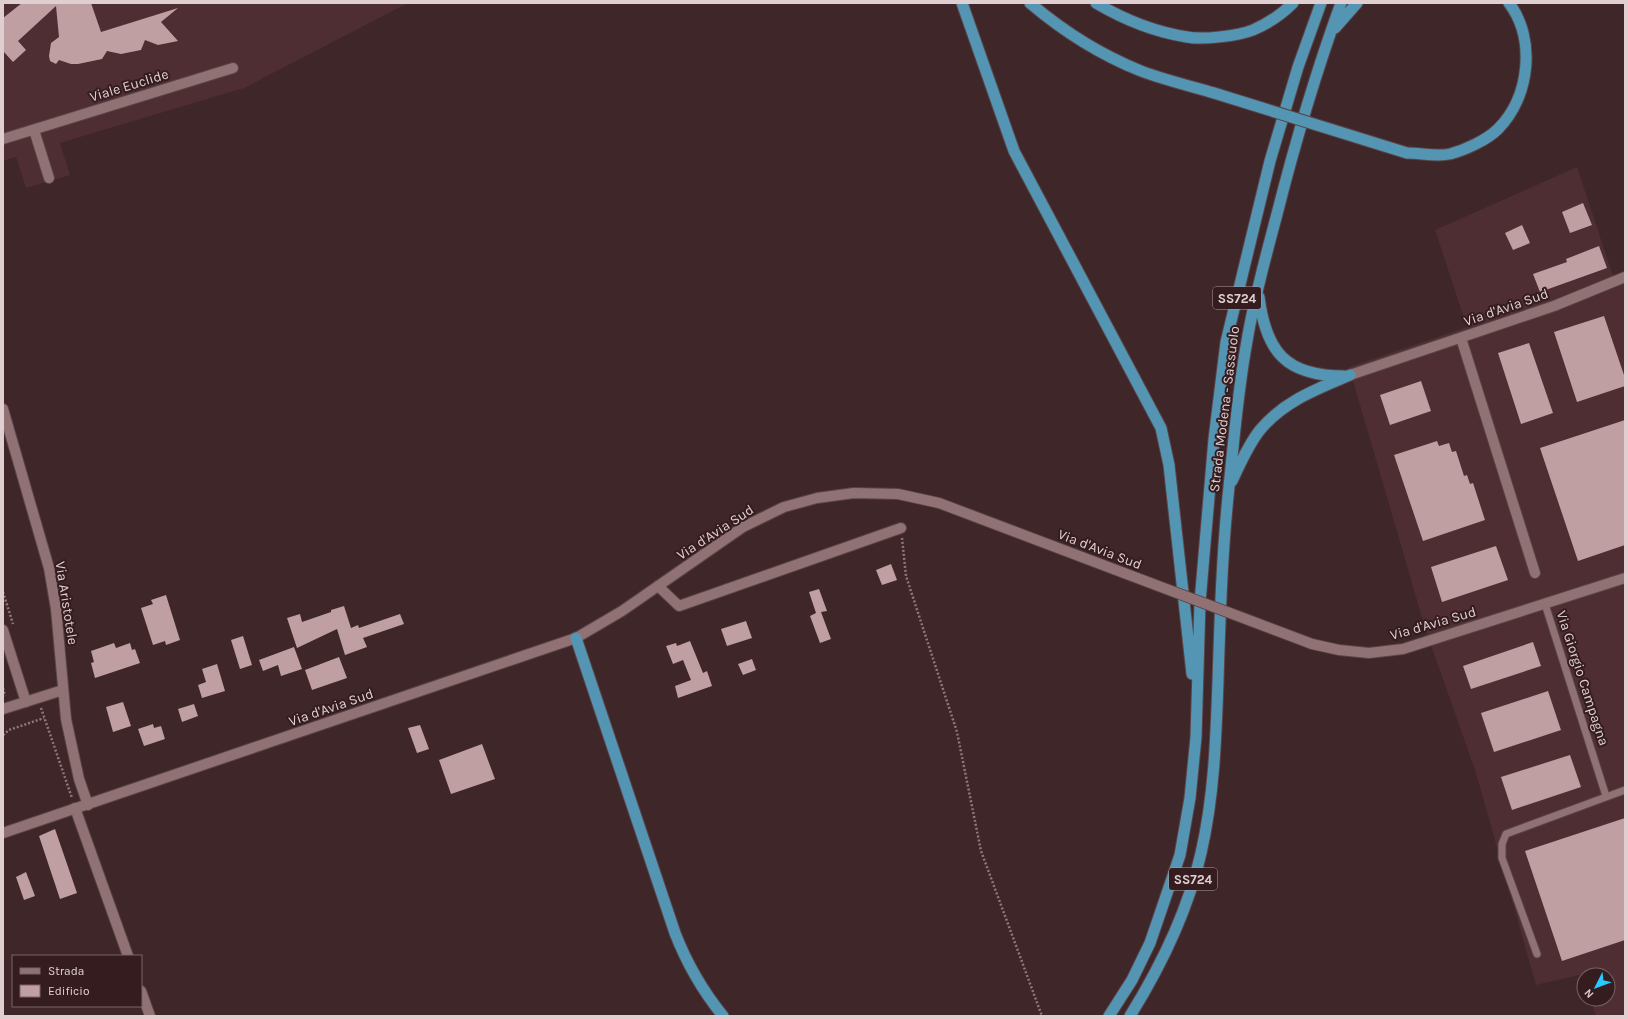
<svg xmlns="http://www.w3.org/2000/svg" width="1628" height="1019" viewBox="0 0 1628 1019" font-family="Karla,sans-serif">
<style>
.built{fill:#4e2e32}
.building{fill:#bf9fa2}
.lines{fill:none;stroke-linecap:round;stroke-linejoin:round}
.service-casing{stroke:#594447;stroke-width:9}
.minor-casing{stroke:#594447;stroke-width:12}
.tertiary-casing{stroke:#594447;stroke-width:12}
.trunk-casing{stroke:#594447;stroke-width:13}
.path{stroke:#8d787a;stroke-width:2.5;stroke-dasharray:2 2;stroke-linecap:butt}
.service{stroke:#907275;stroke-width:7}
.minor{stroke:#907275;stroke-width:10}
.tertiary{stroke:#907275;stroke-width:10}
.trunk{stroke:#5395b2;stroke-width:11}
.tertiary-bridge-casing{stroke:#594447;stroke-width:12;stroke-linecap:butt}
.trunk-bridge-casing{stroke:#594447;stroke-width:13;stroke-linecap:butt}
.tertiary-bridge{stroke:#907275;stroke-width:10}
.trunk-bridge{stroke:#5395b2;stroke-width:11}
.labels{text-anchor:middle;stroke-width:4;stroke-linejoin:round;paint-order:stroke}
.shield{fill:#341c1f;stroke:#ac999c;stroke-width:1}
.shield-label{font-size:13px;font-weight:bold;fill:#e0cfd1}
.street-label{font-size:14px;fill:#e0cfd1;stroke:#341c1f}
</style>
<rect width="100%" height="100%" fill="#3f2629"/>
<path class="built" d="M3,3h405l-164,85 -184,55 10,32 -44,13 -10,-31 -13,4z
M1577,167l36,109 12,-5v745h-29l-5,-17h17v-24l-24,-1 -48,11 -60,-212 -50,-142 -77,-264 118,-40 -32,-97z"/>
<path class="building" d="M22,3h69l10,29 77,-24 -17,14 17,19 -20,4 -13,-5 -4,10 -20,4 -14,-3 -5,8 -24,5h-7l-12,-4 -3,4 -6,-3 -1,-5 2,-13 8,-6 -3,-31 -38,35 8,9 -13,12 -10,-11v-33z
M1583,203l9,22 -22,8 -8,-21z
M1522,225l8,18 -17,7 -8,-17z
M1599,246l8,22 -67,24 -7,-18 34,-12 -1,-3z
M1604,316l21,62v8l-48,16 -23,-70z
M1529,343l24,70 -32,11 -23,-71z
M1421,381l10,30 -41,14 -10,-30z
M1625,420v125l-47,16 -38,-113z
M1437,441l2,5 10,-3 3,9 4,-1 8,25 3,-1 3,9 3,-1 12,37 -62,21 -29,-86z
M1496,546l12,34 -66,22 -11,-35z
M891,564l6,16 -15,5 -6,-15z
M819,589l8,22 -6,1 10,27 -11,4 -10,-27 6,-3 -7,-21z
M166,595l14,45 -14,5 -1,-4 -12,4 -12,-37 12,-4 -2,-4z
M344,606l7,22 7,-3 1,3 41,-14 4,10 -41,14 4,9 -22,8 -8,-26 -40,19 -10,-30 13,-4 2,8 29,-10v-2z
M746,621l6,17 -25,8 -6,-17z
M243,636l9,29 -12,4 -9,-29z
M690,641l13,32 4,-2 5,15 -34,12 -3,-12 16,-6 -8,-20 -10,4 -7,-18 10,-3 1,3z
M1533,642l8,24 -70,23 -8,-23z
M114,643l2,5 14,-5 2,7 3,-1 5,14 -45,15 -4,-15 3,-1 -3,-11z
M294,647l8,22 -21,7 -3,-11 -15,6 -4,-11z
M339,657l8,21 -35,12 -7,-20z
M752,659l4,11 -13,5 -5,-11z
M217,664l8,27 -23,7 -4,-13 8,-3 -4,-13z
M1548,691l13,39 -67,22 -13,-39z
M123,702l8,24 -18,6 -7,-25z
M194,704l4,12 -16,6 -4,-13z
M153,724l1,4 7,-2 4,13 -21,7 -6,-17z
M420,725l9,24 -12,4 -9,-25z
M482,744l13,35 -44,15 -12,-34z
M1570,755l11,32 -69,23 -11,-33z
M1625,818v122l-63,21 -37,-110z
M55,829l22,64 -17,6 -21,-63z
M26,872l9,24 -11,4 -8,-23z"/>
<g class="lines">
<g class="service-casing">
<path id="service" d="M1545,604l61,192
M1537,954l-35,-96v-14l4,-10 119,-44"/>
</g>
<g class="minor-casing">
<path id="minor" d="M34,130l15,48
M3,139l230,-71
M1461,338l74,235
M3,409l46,159 7,41 10,110 13,60 9,26
M658,586l21,20 222,-78
M3,630l23,72
M3,709l60,-19
M75,808l53,148
M141,991l9,25"/>
</g>
<g class="tertiary-casing">
<path id="tertiary" d="M1350,375l204,-69 71,-29
M1312,644l27,6 30,3 34,-4 222,-71
M3,833l573,-195 46,-27 121,-84 41,-20 33,-9 37,-5 44,1 41,9 185,70"/>
</g>
<g class="trunk-casing">
<path id="trunk" d="M962,3l52,148 147,277 8,37 23,209
M1030,3c33,28 71,52 111,68 24,9 49,15 73,22
M1096,3c27,16 59,29 91,34 15,3 51,-1 66,-7 14,-6 29,-16 40,-27
M1335,28l22,-25
M1407,153c13,0 30,4 43,1 15,-4 37,-14 48,-25 32,-32 38,-90 11,-126
M1259,297c7,55 27,79 85,79
M1232,481c8,-17 16,-36 28,-51 24,-29 57,-41 90,-55
M576,638l99,295c12,31 27,57 48,83
M1109,1016l23,-36 18,-37 30,-88 10,-57 6,-61 4,-135 14,-163 12,-97 44,-181 28,-94 23,-64
M1130,1016c31,-50 58,-105 71,-163 13,-56 15,-114 17,-172 2,-64 4,-129 11,-194 5,-48 9,-98 18,-146 7,-43 19,-85 30,-127 18,-71 39,-142 64,-211"/>
</g>
<path class="path" d="M902,538l4,38 51,156 24,119 61,165
M3,592l10,32
M3,688l2,8
M41,708l31,90
M3,735l6,-5 35,-12"/>
<use href="#service" class="service"/>
<use href="#minor" class="minor"/>
<use href="#tertiary" class="tertiary"/>
<use href="#trunk" class="trunk"/>
<g class="tertiary-bridge-casing">
<path id="tertiary-bridge" d="M1124,573l188,71"/>
</g>
<g class="trunk-bridge-casing">
<path id="trunk-bridge" d="M1214,93l193,60"/>
</g>
<use href="#tertiary-bridge" class="tertiary-bridge"/>
<use href="#trunk-bridge" class="trunk-bridge"/>
</g>
<g class="labels">
<g class="shield">
<rect x="1213" y="287" width="48" height="22" rx="3"/>
<rect x="1169" y="868" width="48" height="22" rx="3"/>
</g>
<g class="shield-label">
<text x="1237" y="303">SS724</text>
<text x="1193" y="884">SS724</text>
</g>
<g class="street-label">
<text transform="translate(129 85) rotate(-17)" y="5">Viale Euclide</text>
<text transform="translate(1506 307) rotate(-19)" y="5">Via d'Avia Sud</text>
<text transform="translate(1224 409) rotate(-83)" y="5">Strada Modena - Sassuolo</text>
<text transform="translate(715 532) rotate(-33)" y="5">Via d'Avia Sud</text>
<text transform="translate(1100 549) rotate(21)" y="5">Via d'Avia Sud</text>
<text transform="translate(67 603) rotate(81)" y="5">Via Aristotele</text>
<text transform="translate(1433 623) rotate(-16)" y="5">Via d'Avia Sud</text>
<text transform="translate(1583 678) rotate(72)" y="5">Via Giorgio Campagna</text>
<text transform="translate(331 707) rotate(-19)" y="5">Via d'Avia Sud</text>
</g>
</g>
<rect width="1628" height="1019" fill="none" stroke="#e0cfd1" stroke-width="8"/>
<rect x="12" y="955" width="130" height="52" fill="#341c1f" stroke="#796466"/>
<rect x="20" y="968" width="20" height="6" fill="#907275" stroke="#796466"/>
<text x="48" y="975" font-size="12" fill="#e0cfd1">Strada</text>
<rect x="20" y="985" width="20" height="12" fill="#bf9fa2" stroke="#796466"/>
<text x="48" y="995" font-size="12" fill="#e0cfd1">Edificio</text>
<g transform="translate(1596 987) rotate(228)"><circle r="19" fill="#341c1f" stroke="#796466"/>
<path d="M0-3L7 15L0 10L-7 15Z" fill="#29c8ff"/>
<text y="-6" font-size="11" font-weight="bold" text-anchor="middle" fill="#e0cfd1">N</text>
</g>
</svg>
